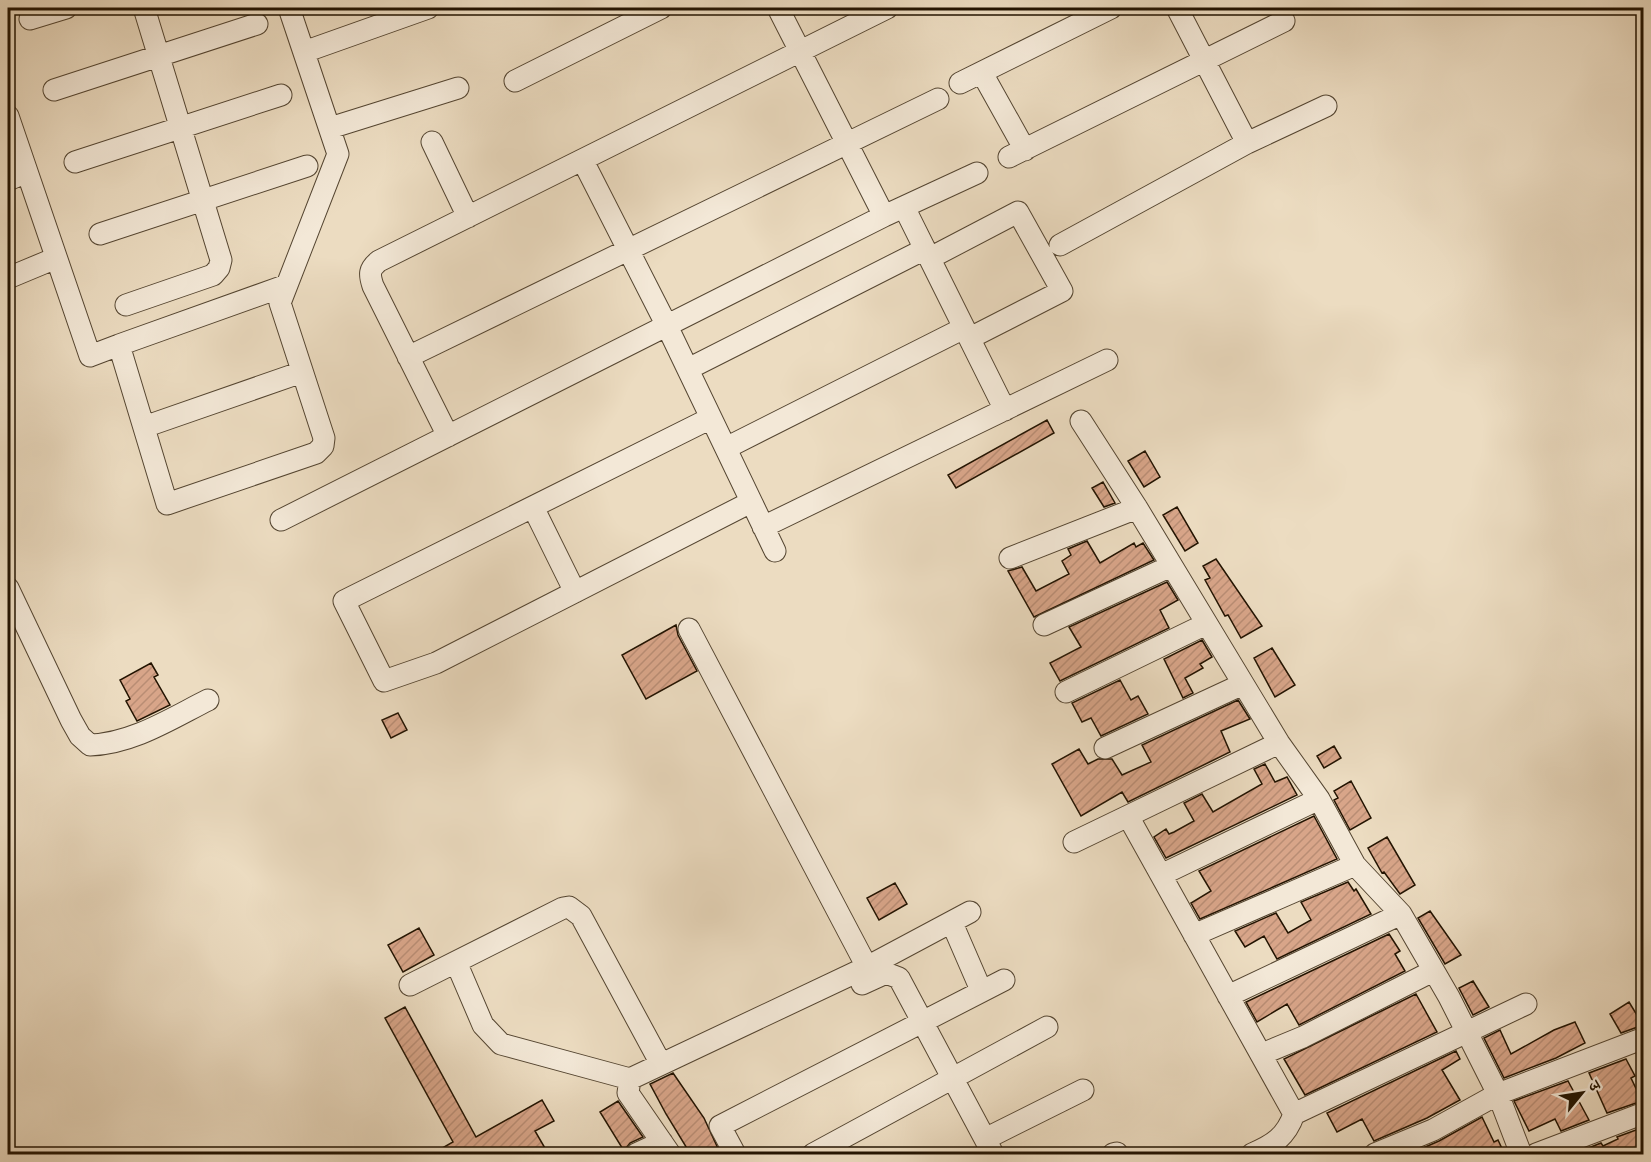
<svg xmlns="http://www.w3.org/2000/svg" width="1651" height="1162" viewBox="0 0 1651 1162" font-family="'Libre Caslon Text','Noto Serif Devanagari',serif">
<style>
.building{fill:url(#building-hatch);stroke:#221301;stroke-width:1.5}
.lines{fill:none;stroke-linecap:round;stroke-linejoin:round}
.minor-casing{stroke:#544531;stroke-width:23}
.minor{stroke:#f3e8d7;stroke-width:21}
</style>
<defs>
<pattern id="building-hatch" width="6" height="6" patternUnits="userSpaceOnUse" patternTransform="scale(1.5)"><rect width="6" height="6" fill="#d8a589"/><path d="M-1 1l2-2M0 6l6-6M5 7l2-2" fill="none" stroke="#b98d74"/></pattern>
</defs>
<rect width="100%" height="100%" fill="#ecdcc1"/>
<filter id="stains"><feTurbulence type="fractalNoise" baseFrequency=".00333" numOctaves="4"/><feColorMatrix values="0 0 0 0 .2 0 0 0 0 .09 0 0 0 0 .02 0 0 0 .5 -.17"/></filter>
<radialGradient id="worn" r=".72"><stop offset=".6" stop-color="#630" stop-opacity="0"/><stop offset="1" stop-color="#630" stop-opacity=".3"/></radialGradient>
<path class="building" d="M1047,420l7,13 -98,55 -8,-13z
M1145,451l15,26 -16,10 -16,-26z
M1103,482l12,21 -11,4 -12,-19z
M1177,507l21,36 -13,8 -22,-36z
M1087,541l13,22 34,-20 2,4 7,-4 11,17 -120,57 -26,-46 14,-4 14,24 33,-17 -7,-13 9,-6 -3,-6z
M1216,559l46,67 -21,12 -13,-23 -3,1 -20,-36 5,-2 -7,-12z
M1167,582l11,18 -18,10 9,18 -109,53 -10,-18 31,-16 -12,-20z
M676,625l2,10 19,36 -51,28 -24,-44z
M1202,640l10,17 -12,7 3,4 -18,10 8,15 -10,5 -19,-39z
M1272,648l23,37 -20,12 -21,-39z
M151,663l7,12 -4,2 16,28 -33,16 -11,-20 4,-2 -10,-19z
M1120,680l11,20 7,-4 10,18 -47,22 -10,-18 -9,4 -10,-19z
M1238,700l12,19 -29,12 9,21 -102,50 -6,-10 -41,24 -29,-52 27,-15 9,15 10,-5h14l10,16 29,-13 -9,-17z
M398,713l9,17 -16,8 -9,-18z
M1334,746l7,12 -17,10 -7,-12z
M1265,764l10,18 12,-5 10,18 -131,63 -12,-21 12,-8 3,5 5,-2 20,-11 -10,-18 18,-9 11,18 49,-28 -8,-15z
M1351,781l20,37 -21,12 -16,-30 4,-2 -4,-7z
M1314,816l23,43 -137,60 -9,-16 20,-12 -12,-20z
M1387,837l28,48 -15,9 -16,-22 -2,1 -14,-25z
M1348,882l6,9 2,-2 15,25 -94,45 -13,-23 -19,11 -10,-16 41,-18 12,20 23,-13 -10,-18z
M895,883l12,21 -28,16 -12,-22z
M1430,911l31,44 -16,9 -27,-46z
M419,928l15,27 -31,17 -15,-27z
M1389,934l11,17 -5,3 10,17 -106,54 -12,-21 -30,18 -11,-20z
M1473,981l16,26 -16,8 -14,-27z
M1416,994l21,38 -132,63 -21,-36z
M1629,1002l14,23 -22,8 -11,-19z
M405,1007l71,130 66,-37 12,21 -19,10 14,24h-119l23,-13 -68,-124z
M1575,1022l10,21 -29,15 -52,20 -20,-40 16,-8 11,24 43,-24z
M1456,1051l4,8 -18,11 18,30 -33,18 -53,23 -12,-22 -25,13 -10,-19z
M1626,1059l9,17 -4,2 11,23 -35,12 -18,-40z
M673,1073l31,45 17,37h-30l-25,-41 -16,-30z
M1568,1081l21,39 -28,11 -6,-12 -26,12 -15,-30z
M618,1101l25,36 -13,6 -6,8 -24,-39z
M1482,1117l12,25 4,-2 7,15h-98l32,-14z
M1644,1127v28h-73l30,-12 2,3 15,-7 -1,-2z"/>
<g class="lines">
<g class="minor-casing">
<path id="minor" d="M778,8l106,208
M1177,8l70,135
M30,19l36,-11
M304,52l124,-44
M982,73l43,77
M515,81l146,-73
M960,83l151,-75
M54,90l203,-66
M8,116l82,240 29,-11 48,159 149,-51 7,-7 1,-8 -44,-135 58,-149 -49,-146
M330,128l128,-40
M432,142l36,75
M1009,157l275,-136
M583,161l84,165 108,225
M75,162l206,-67
M8,180l19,-8
M904,207l101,203
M100,234l207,-68
M1060,245l187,-102 79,-37
M930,258l88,-46 44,79 -92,47
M8,278l48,-20
M126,305l87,-30 6,-7 2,-8 -77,-252
M119,345l168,-60
M408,357l530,-258
M688,369l237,-120
M711,418l-367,183 40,80 52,-18 315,-161
M1081,421l56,87 142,235 40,56 36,66 46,49 48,83 49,97 23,60
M144,427l158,-55
M448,436l-75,-150c-4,-12 -4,-17 6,-25l508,-253
M726,448l238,-120
M533,507l42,85
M281,520l603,-304 93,-43
M763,527l344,-167
M1010,558l127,-50
M8,588l63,132 9,16 10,9c42,-1 82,-27 118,-45
M1044,625l127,-59
M689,629l178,338
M1066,692l140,-68
M1105,748l138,-64
M1128,816l151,-73
M1074,842l54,-26 166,298c-8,23 -21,31 -42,40
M1161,875l158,-76
M955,930l26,60
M1194,935l161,-70
M456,962l27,63 18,19 129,35
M862,984l24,-11 13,5 94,176
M410,985l153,-77 6,-1 12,9 80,148
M1228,996l173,-82
M1262,1054l41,-17 130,-66
M1294,1114l232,-110
M985,1139l98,-49
M636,1154l26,-12
M670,1154l-42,-61 2,-14 237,-112 103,-55
M735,1154l-15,-28 284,-146
M813,1154l234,-127
M1113,1154l4,-1
M1375,1154l58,-24 65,-36 146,-56
M1536,1154l108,-41"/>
</g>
<use href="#minor" class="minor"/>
</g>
<rect width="1651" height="1162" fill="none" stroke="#ecdcc1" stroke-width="30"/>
<rect x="9" y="9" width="1633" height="1144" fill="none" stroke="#221301" stroke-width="3"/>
<rect x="15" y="15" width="1621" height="1132" fill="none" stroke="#221301" stroke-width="1.5"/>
<g transform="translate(1582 1093) rotate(60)" stroke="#f3e8d7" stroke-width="4.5" paint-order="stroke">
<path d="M0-4.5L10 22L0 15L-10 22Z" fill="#221301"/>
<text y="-9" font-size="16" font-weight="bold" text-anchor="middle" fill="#221301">उ</text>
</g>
<rect width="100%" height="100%" filter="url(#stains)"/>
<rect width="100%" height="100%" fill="url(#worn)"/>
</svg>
